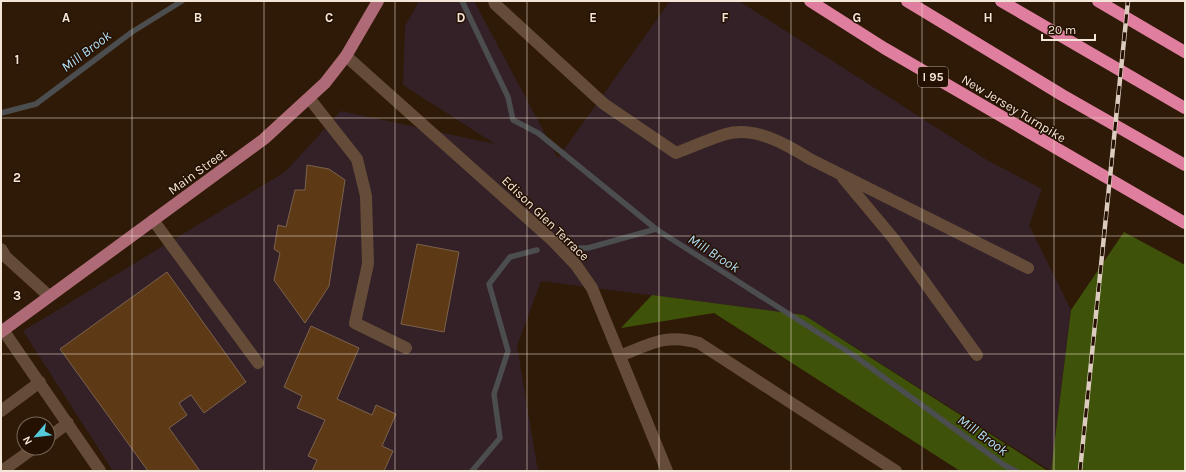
<svg xmlns="http://www.w3.org/2000/svg" width="1186" height="472" viewBox="0 0 1186 472" font-family="Karla,sans-serif">
<style>
.industrial{fill:#332127}
.forest{fill:#3f5209}
.lines{fill:none;stroke-linecap:round;stroke-linejoin:round}
.stream{stroke:#4b4d4e;stroke-width:5.5}
.building{fill:#5e3916;stroke:#7b624d}
.minor{stroke:#644c38;stroke-width:12}
.major{stroke:#ae6a76;stroke-width:12}
.highway{stroke:#e07e9f;stroke-width:12}
.rail-casing{stroke:#dcccbf;stroke-width:4.5}
.rail{stroke:#251101;stroke-width:3;stroke-dasharray:9;stroke-linecap:butt}
.grid{fill:none;stroke:#f4e5d9;stroke-width:1;stroke-opacity:0.55}
.labels{text-anchor:middle;stroke-width:3;stroke-linejoin:round;paint-order:stroke}
.shield{fill:#251101;stroke:#b6a598;stroke-width:1}
.shield-label{font-size:12px;font-weight:bold;fill:#f4e5d9}
.street-label{font-size:13px;fill:#f4e5d9;stroke:#251101}
.water-label{font-size:14px;font-style:italic;fill:#b0dff8;stroke:#251101}
.grid-label{font-size:13px;text-anchor:middle;font-weight:bold;fill:#f4e5d9;stroke:#251101;stroke-width:3;stroke-linejoin:round;paint-order:stroke}
</style>
<rect width="100%" height="100%" fill="#2f1a07"/>
<path class="industrial" d="M419,1h55l84,157 112,-157h69l248,159 55,29 -13,36 42,85 -20,161 -247,-156 -263,-34 -24,65 21,125h-425l-90,-140 262,-159 56,-61 154,33 -92,-59 2,-59z"/>
<path class="forest" d="M1124,232l61,33v206h-134l20,-161z
M652,295l152,20 244,156h-88l-246,-158 -93,15z"/>
<g class="lines">
<path class="stream" d="M462,1l46,96 5,23 25,13 118,96 200,128 148,108 12,6
M1,113l35,-9 96,-72 50,-31
M578,248h10l68,-19
M472,471l28,-33 -6,-44 14,-43 -19,-67 21,-27 27,-7"/>
</g>
<path class="building" d="M307,165l22,4 16,11 -16,106 -24,37 -31,-43 6,-27 -6,-4 4,-24 8,2 9,-37h10z
M417,244l42,8 -15,80 -43,-8z
M167,272l79,110 -42,31 -13,-18 -12,8 8,12 -18,13 31,43h-52l-88,-122z
M311,326l48,22 -22,51 35,16 4,-10 20,9 -14,32 11,5 -9,20h-72l5,-11 -9,-4 17,-36 -28,-12 5,-12 -18,-9z"/>
<g class="lines">
<path class="minor" d="M494,1l1,3 109,100 72,49c16,-6 33,-14 50,-19 29,-8 60,10 84,25l218,109
M346,56l206,184 24,25 16,23 75,183
M309,98l48,61 9,37 2,68 -13,59 51,25
M843,178l50,60 84,117
M153,220l105,143
M1,249l5,8 43,39
M3,330l97,141
M620,356c30,-12 46,-23 79,-13l197,128
M1,411l39,-29
M48,438l20,-15
M2,471l32,-23"/>
<path class="major" d="M1,332l263,-193 61,-56 21,-27 32,-55"/>
<path class="highway" d="M810,1l74,47 301,175
M907,1l155,94 123,70
M1001,1l184,107
M1098,1l87,51"/>
<g class="rail-casing">
<path id="rail" d="M1080,471l48,-470"/>
</g>
<use href="#rail" class="rail"/>
</g>
<path class="grid" d="M132,1v470M264,1v470M395,1v470M527,1v470M659,1v470M791,1v470M922,1v470M1054,1v470M1,118h1184M1,236h1184M1,354h1184"/>
<g class="labels">
<rect class="shield" x="918" y="67" width="30" height="20" rx="3"/>
<g class="shield-label">
<text x="933" y="81">I 95</text>
</g>
<g class="street-label">
<text transform="translate(1014 108) rotate(31)" y="5">New Jersey Turnpike</text>
<text transform="translate(197 171) rotate(-36)" y="5">Main Street</text>
<text transform="translate(546 218) rotate(44)" y="5">Edison Glen Terrace</text>
</g>
<g class="water-label">
<text transform="translate(86 51) rotate(-37)" y="5">Mill Brook</text>
<text transform="translate(714 253) rotate(33)" y="5">Mill Brook</text>
<text transform="translate(983 435) rotate(36)" y="5">Mill Brook</text>
</g>
</g>
<g class="grid-label">
<text x="66" y="22">A</text>
<text x="198" y="22">B</text>
<text x="329" y="22">C</text>
<text x="461" y="22">D</text>
<text x="593" y="22">E</text>
<text x="725" y="22">F</text>
<text x="857" y="22">G</text>
<text x="988" y="22">H</text>
<text x="17" y="64">1</text>
<text x="17" y="182">2</text>
<text x="17" y="300">3</text>
</g>
<rect width="1186" height="472" fill="none" stroke="#f4e5d9" stroke-width="4"/>
<g transform="translate(36 436) rotate(242)"><circle r="19" fill="#251101" stroke="#786657"/>
<path d="M0-3L7 15L0 10L-7 15Z" fill="#53cadc"/>
<text y="-6" font-size="11" font-weight="bold" text-anchor="middle" fill="#f4e5d9">N</text>
</g>
<path d="M1042 34v6h53v-6" fill="none" stroke="#f4e5d9" stroke-width="2"/>
<text x="1048" y="34" font-size="12" fill="#f4e5d9" stroke="#251101" stroke-width="3" paint-order="stroke">20 m</text>
</svg>
